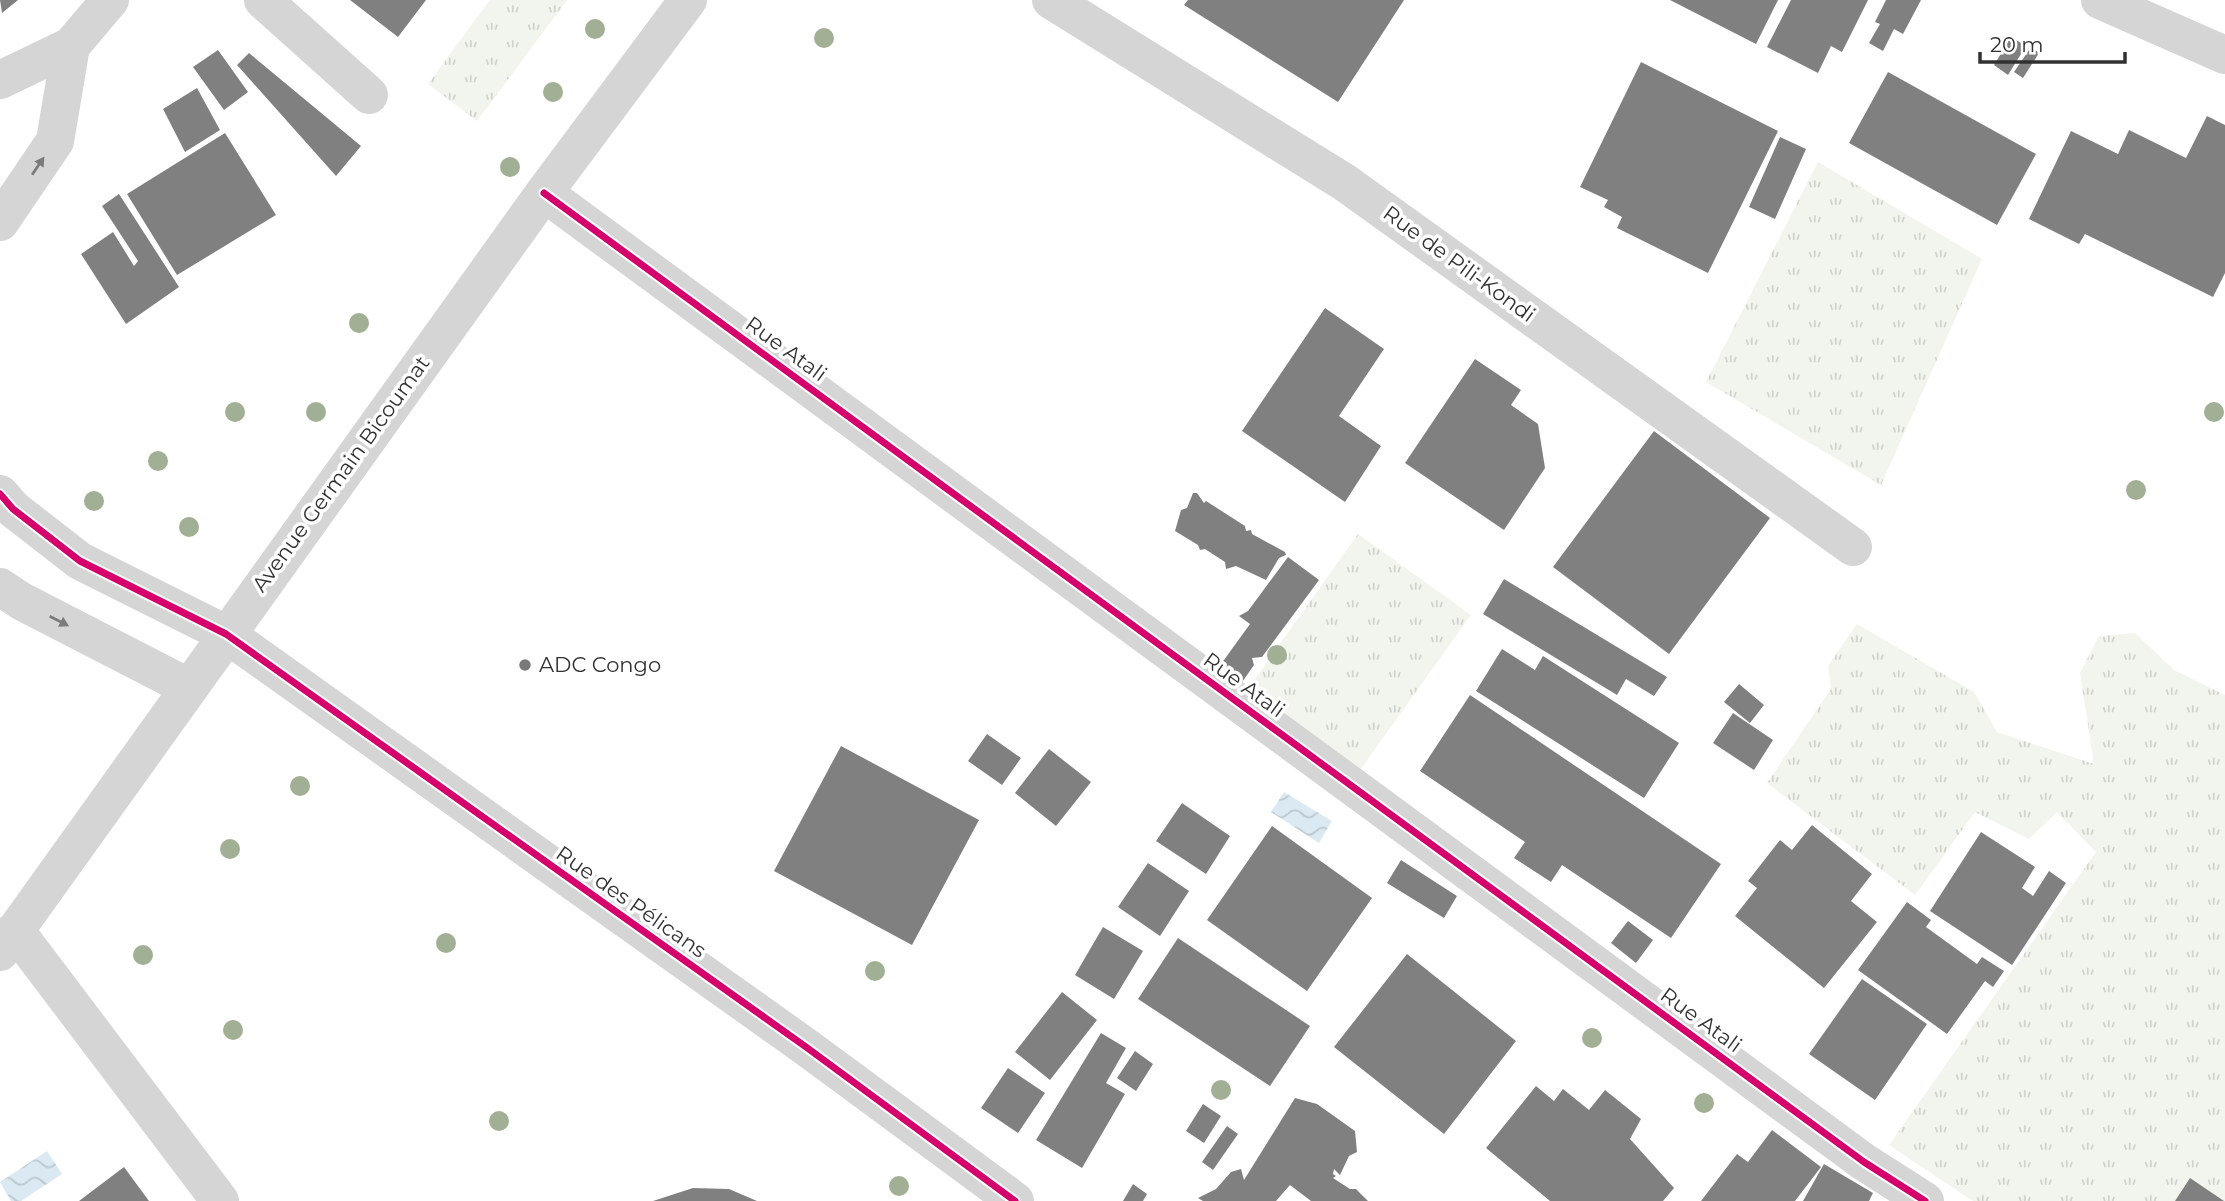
<svg xmlns="http://www.w3.org/2000/svg" width="2225" height="1201" viewBox="0 0 2225 1201" font-family="Montserrat,sans-serif">
<style>
.grass{fill:url(#grass-tufts)}
.water{fill:url(#water-waves)}
.building{fill:#808080}
.lines{fill:none;stroke-linecap:round;stroke-linejoin:round}
.minor{stroke:#d5d5d5;stroke-width:38}
.cycleway-casing{stroke:#fff;stroke-width:11}
.cycleway{stroke:#d6006c;stroke-width:7}
.tree{fill:#a1af94}
.oneway{fill:#7b7b7b}
.poi-dot{fill:#797979;stroke:#fff;stroke-width:2.5}
.labels{text-anchor:middle;stroke-width:7;stroke-linejoin:round;paint-order:stroke}
.street-label{font-size:21px;fill:#313131;stroke:#fff}
.poi-label{font-size:21px;fill:#313131;stroke:#fff;text-anchor:start}
</style>
<defs>
<pattern id="grass-tufts" width="24" height="20" patternUnits="userSpaceOnUse" patternTransform="scale(1.75)"><rect width="24" height="20" fill="#f2f5ed"/><path d="M3 7l-1-3M5 7V3M7 7l1-3M15 17l-1-3M17 17v-4M19 17l1-3" fill="none" stroke="#d0d2cc"/></pattern>
<pattern id="water-waves" width="16" height="10" patternUnits="userSpaceOnUse" patternTransform="scale(1.75)"><rect width="16" height="10" fill="#dbe9f2"/><path d="M0 5q4-4 8 0t8 0" fill="none" stroke="#bcc8d0"/></pattern>
</defs>
<rect width="100%" height="100%" fill="#fff"/>
<path class="grass" d="M490,0h77l-90,121 -49,-37z
M1818,162l164,97 -101,226 -175,-103z
M1358,534l113,81 -111,155 -112,-81z
M1857,624l117,68 23,40 97,32 -14,-91 19,-37 36,-3 39,37 51,25v506h-252l-84,-56 207,-293 -39,-40 -28,27 -54,-27 -60,83 -148,-112 64,-94 -3,-23z"/>
<path class="water" d="M1284,792l48,29 -13,22 -48,-31z
M47,1151l15,23 -41,27h-10l-11,-19z"/>
<path class="building" d="M0,0h18l-16,13z
M350,0h76l-28,37z
M1188,0h216l-66,102 -154,-97z
M1670,0h108l-22,44z
M1791,0h77l-26,52 -11,-6 -13,27 -51,-26z
M1886,0h35l-18,34 -9,-5 -11,22 -14,-8 11,-19 -5,-2z
M2011,37l15,9 -18,29 -14,-10z
M2031,47l8,6 -16,25 -9,-6z
M218,50l30,42 -24,18 -31,-43z
M249,53l112,93 -25,30 -99,-111z
M1641,62l137,69 -70,142 -91,-45 5,-11 -18,-10 4,-7 -28,-13z
M1888,72l148,82 -39,71 -148,-82z
M197,88l23,42 -35,22 -22,-43z
M2207,116l18,9v148l-12,24 -128,-63 -6,10 -50,-25 42,-88 47,23 11,-24 57,28z
M225,133l51,82 -99,60 -50,-81z
M1780,137l26,12 -31,70 -26,-12z
M119,194l60,93 -53,37 -45,-70 32,-22 21,34 4,-5 -36,-55z
M1325,308l59,41 -45,67 42,30 -36,56 -103,-71z
M1475,359l46,31 -10,15 27,19 7,44 -41,62 -99,-67z
M1654,431l116,87 -101,136 -116,-87z
M1193,493h4l7,10 2,-2 39,25 1,5 5,-1 1,4 33,18 1,3 -7,3 -13,22 -30,-14 -10,3 -1,-7 -20,-13 -5,1 -2,-5 -23,-14 6,-21 6,-2z
M1288,557l31,23 -57,77 -10,1 2,7 -16,23 -22,-17 34,-47 -11,-8 9,-5z
M1504,579l163,98 -13,19 -28,-17 -9,16 -134,-81z
M1502,649l33,21 8,-14 136,87 -35,55 -168,-107z
M1739,684l25,21 -14,18 -26,-21z
M1470,695l251,169 -50,74 -109,-73 -11,17 -37,-24 11,-16 -105,-71z
M1733,713l40,27 -19,30 -41,-27z
M987,734l34,24 -19,27 -34,-24z
M841,746l138,74 -67,125 -138,-74z
M1049,749l42,33 -35,44 -41,-33z
M1182,803l48,33 -24,38 -50,-33z
M1812,825l60,49 -21,27 26,21 -53,66 -89,-72 22,-28 -9,-7 32,-41 12,10z
M1272,826l100,72 -65,93 -100,-71z
M1981,832l54,35 -13,21 11,8 16,-25 17,12 -54,82 -82,-54z
M1401,860l56,36 -13,22 -57,-35z
M1148,863l41,28 -29,45 -42,-29z
M1907,902l24,18 -5,7 51,37 5,-7 22,14 -11,16 -8,-6 -38,53 -89,-64z
M1628,921l25,19 -17,23 -25,-20z
M1103,927l40,24 -29,48 -39,-24z
M1178,938l132,88 -40,60 -132,-87z
M1407,954l109,87 -72,93 -110,-87z
M1862,979l65,45 -52,76 -66,-46z
M1062,992l35,28 -47,60 -35,-28z
M1101,1033l25,15 -20,35 19,11 -43,74 -46,-28z
M1135,1051l18,13 -17,27 -19,-13z
M1008,1068l37,25 -27,40 -37,-25z
M1536,1086l18,15 9,-12 26,21 16,-20 36,29 -11,20 44,49 -11,13h-113l-64,-53z
M1295,1098l22,6 38,27 2,21 -8,4 -9,19 -6,-6 -1,5 3,2 -3,2 17,11h6l12,12h-57l-21,-16 -14,16h-73l-5,-3 18,-9 15,-17 10,-3 3,11z
M1203,1104l18,12 -17,27 -18,-12z
M1227,1126l11,8 -25,36 -11,-8z
M1772,1130l49,37 -26,34h-94l36,-47 11,8z
M1824,1164l49,29 -4,8h-66z
M124,1167l25,34h-70z
M2190,1178l34,23h-49z
M1133,1184l14,10 -4,7h-20z
M693,1188l36,1 28,12h-104z"/>
<g class="lines">
<path class="minor" d="M263,0l106,95
M1051,0l293,182 509,365
M2100,0l125,55
M0,80l71,-34 39,-46
M544,193l1320,969 61,39
M0,222l55,-81 16,-95
M0,494l13,15 67,52 146,73 580,413 209,154
M0,587l21,14 167,86
M15,930l205,271
M0,952l544,-759 144,-193"/>
<g class="cycleway-casing">
<path id="cycleway" d="M544,193l1320,969 61,39
M0,494l13,15 67,52 146,73 580,413 209,154"/>
</g>
<use href="#cycleway" class="cycleway"/>
</g>
<g class="tree">
<circle cx="595" cy="29" r="10"/>
<circle cx="824" cy="38" r="10"/>
<circle cx="553" cy="92" r="10"/>
<circle cx="510" cy="167" r="10"/>
<circle cx="359" cy="323" r="10"/>
<circle cx="235" cy="412" r="10"/>
<circle cx="316" cy="412" r="10"/>
<circle cx="2214" cy="412" r="10"/>
<circle cx="158" cy="461" r="10"/>
<circle cx="2136" cy="490" r="10"/>
<circle cx="94" cy="501" r="10"/>
<circle cx="189" cy="527" r="10"/>
<circle cx="1277" cy="655" r="10"/>
<circle cx="300" cy="786" r="10"/>
<circle cx="230" cy="849" r="10"/>
<circle cx="446" cy="943" r="10"/>
<circle cx="143" cy="955" r="10"/>
<circle cx="875" cy="971" r="10"/>
<circle cx="233" cy="1030" r="10"/>
<circle cx="1592" cy="1038" r="10"/>
<circle cx="1221" cy="1090" r="10"/>
<circle cx="1704" cy="1103" r="10"/>
<circle cx="499" cy="1121" r="10"/>
<circle cx="899" cy="1186" r="10"/>
</g>
<defs><path id="oneway-solid" d="M-6-.8H1V-3.2L6.5 0L1 3.2V.8H-6Z" transform="scale(1.75)"/></defs>
<g class="oneway">
<use href="#oneway-solid" transform="translate(38 166) rotate(-56)"/>
<use href="#oneway-solid" transform="translate(59 621) rotate(27)"/>
</g>
<circle class="poi-dot" cx="525" cy="665" r="7"/>
<g class="labels">
<g class="street-label">
<text transform="translate(1459 264) rotate(36)" y="7">Rue de Pili-Kondi</text>
<text transform="translate(786 349) rotate(36)" y="7">Rue Atali</text>
<text transform="translate(341 474) rotate(-54)" y="7">Avenue Germain Bicoumat</text>
<text transform="translate(1244 685) rotate(36)" y="7">Rue Atali</text>
<text transform="translate(631 902) rotate(35)" y="7">Rue des Pélicans</text>
<text transform="translate(1701 1020) rotate(36)" y="7">Rue Atali</text>
</g>
<g class="poi-label">
<text x="539" y="672">ADC Congo</text>
</g>
</g>
<path d="M1980 52v10h145v-10" fill="none" stroke="#313131" stroke-width="3.5"/>
<text x="1990" y="52" font-size="21" fill="#313131" stroke="#ffffff" stroke-width="5" paint-order="stroke">20 m</text>
</svg>
